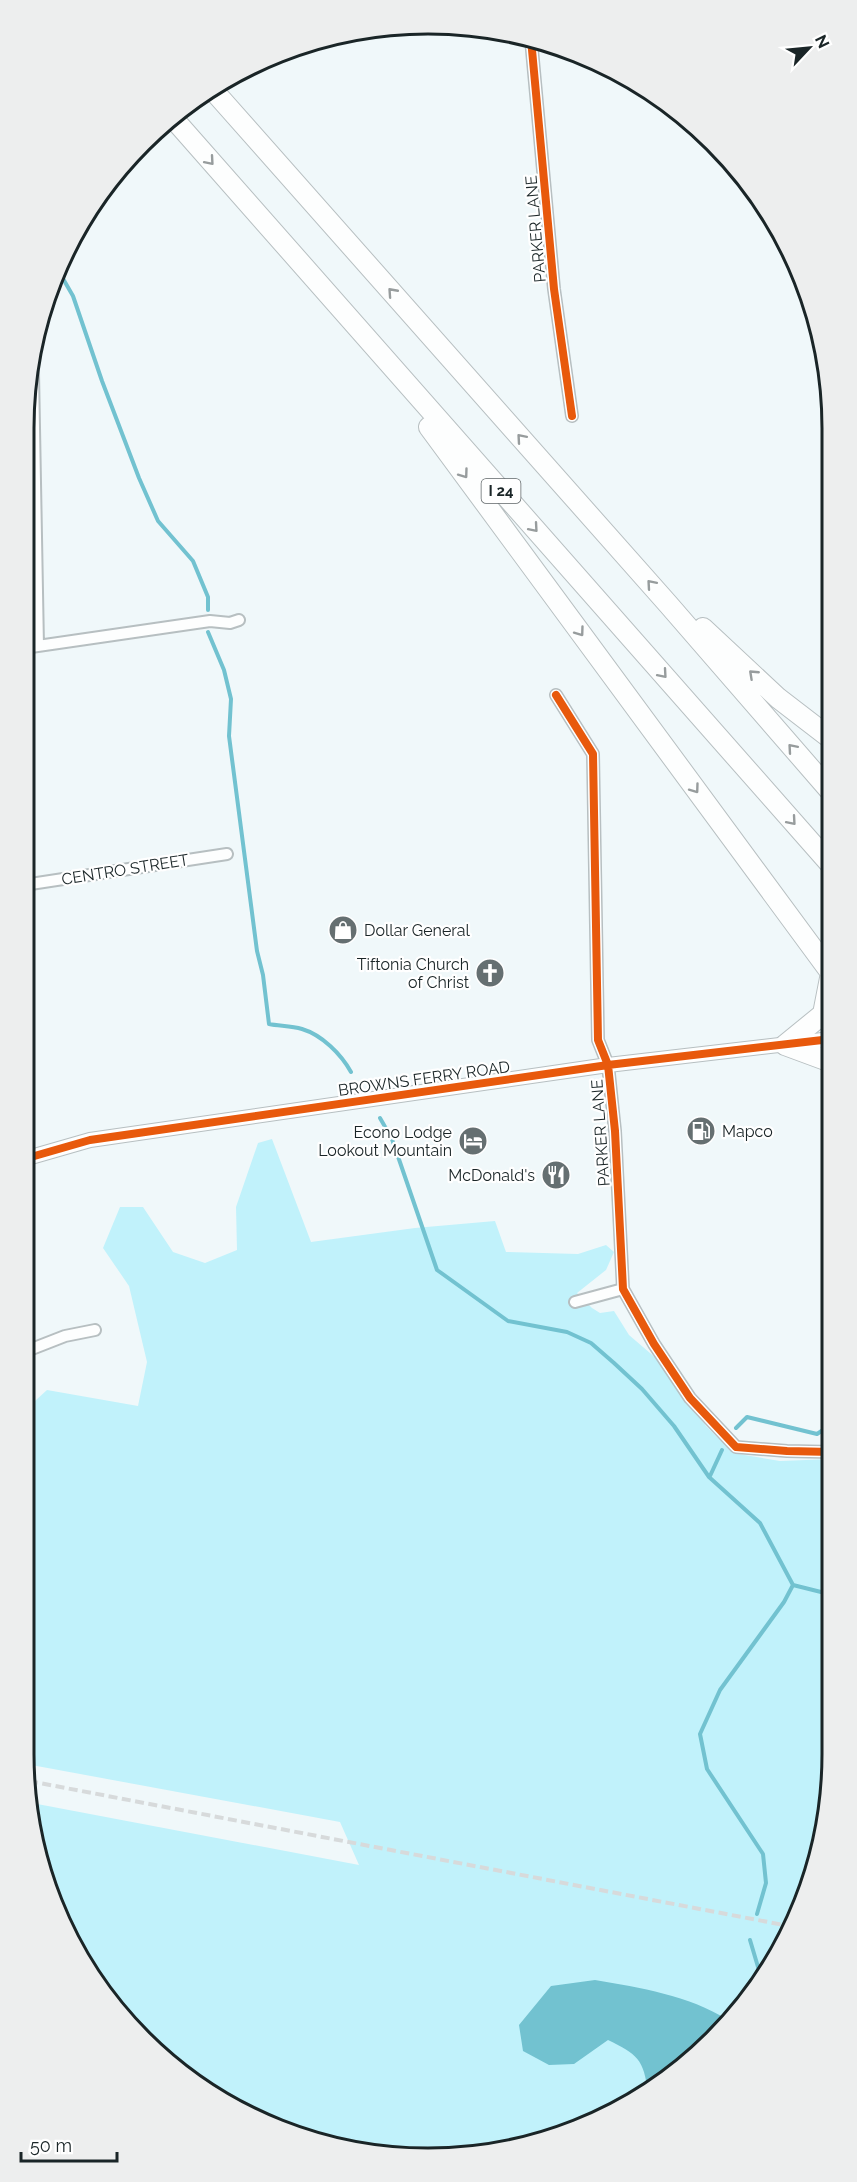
<svg xmlns="http://www.w3.org/2000/svg" width="857" height="2182" viewBox="0 0 857 2182" font-family="Raleway,sans-serif">
<style>
.green{fill:#c1f2fb}
.water{fill:#72c2d0}
.lines{fill:none;stroke-linecap:round;stroke-linejoin:round}
.stream{stroke:#72c2d0;stroke-width:4}
.minor-casing{stroke:#b7bfc1;stroke-width:14}
.tertiary-casing{stroke:#b7bfc1;stroke-width:16}
.motorway-casing{stroke:#b7bfc1;stroke-width:22}
.minor{stroke:#fdfefe;stroke-width:10}
.tertiary{stroke:#fdfefe;stroke-width:14}
.motorway{stroke:#fdfefe;stroke-width:20}
.rail{stroke:#d7dadb;stroke-width:4;stroke-dasharray:9 4.5;stroke-linecap:butt}
.cycleway-casing{stroke:#fff;stroke-width:11}
.cycleway{stroke:#e8590c;stroke-width:8}
.oneway{stroke:#979c9d}
.labels{text-anchor:middle;stroke-width:4.5;stroke-linejoin:round;paint-order:stroke}
.shield{fill:#fff;stroke:#5f6668;stroke-width:1.5}
.shield-label{font-size:15px;font-weight:bold;fill:#1a2527}
.street-label{font-size:16px;fill:#1a2527;stroke:#fff}
.poi-label{font-size:16px;fill:#1a2527;stroke:#fff;text-anchor:end}
.rim{fill:none;stroke:#1a2527;stroke-width:3}
</style>
<rect width="100%" height="100%" fill="#f0f8fa"/>
<path class="green" d="M272,1139l39,103 104,-14 80,-7 11,31 72,2 28,-9 8,7 -8,18 -29,23 15,15 8,5 14,-2 15,24 28,24 49,67 27,27 47,8 52,-2 1,295 -21,129 -63,117 -96,90 -69,37 -76,23 -133,4 -76,-17 -72,-33 -103,-84 -46,-65 -32,-71 -14,-81 327,62 -19,-43 -314,-58 -2,-11v-342l23,-21 91,16 9,-44 -18,-76 -26,-38 17,-41h23l30,45 32,11 32,-13 -1,-43 22,-64z"/>
<path class="water" d="M595,1980c46,8 93,15 133,40l-80,73c-4,-34 -11,-39 -40,-53l-34,24 -25,1 -26,-14 -4,-26 32,-39z"/>
<g class="lines">
<path class="stream" d="M58,270l15,26 29,85 37,97 19,43 35,40 15,36v13
M208,632l16,38 7,29 -2,37 28,215 6,24 6,49c10,2 22,2 33,5 20,6 39,25 49,43
M380,1118l12,21 45,131 71,51 59,11 24,11 23,20 28,26 32,37 35,51 51,46 33,62 40,10
M736,1428l11,-11 70,17 15,-10
M710,1476l12,-26
M757,1914l9,-31 -3,-29 -56,-85 -7,-35 20,-44 64,-88 9,-17
M750,1940l11,37"/>
<g class="minor-casing">
<path id="minor" d="M531,39l23,250 18,127
M824,356l5,22
M33,373l5,273
M24,648l186,-27 20,2 9,-3
M556,695l37,59 5,286 10,25 7,66 8,158 31,55 36,54 46,49 51,4 45,1
M24,885l203,-31
M575,1302l48,-13
M24,1352l41,-16 30,-6"/>
</g>
<g class="tertiary-casing">
<path id="tertiary" d="M24,1159l66,-19 518,-75 223,-26"/>
</g>
<g class="motorway-casing">
<path id="motorway" d="M212,89l456,515 163,188
M172,117l659,748
M429,427l402,546 -8,41 -38,31
M703,628l75,70 52,40
M785,1045l46,17"/>
</g>
<use href="#minor" class="minor"/>
<use href="#tertiary" class="tertiary"/>
<use href="#motorway" class="motorway"/>
<path class="rail" d="M29,1781l760,145"/>
<g class="cycleway-casing">
<path id="cycleway" d="M531,39l23,250 18,127
M556,695l37,59 5,286 10,25 7,66 8,158 31,55 36,54 46,49 51,4 45,1
M24,1159l66,-19 518,-75 223,-26"/>
</g>
<use href="#cycleway" class="cycleway"/>
</g>
<defs><path id="oneway-chevron" d="M-2-3.5L2.5 0L-2 3.5" fill="none" stroke-width="1.6" stroke-linecap="round" stroke-linejoin="round" transform="scale(1.5)"/></defs>
<g class="oneway">
<use href="#oneway-chevron" transform="translate(210 161) rotate(49)"/>
<use href="#oneway-chevron" transform="translate(392 292) rotate(-132)"/>
<use href="#oneway-chevron" transform="translate(521 438) rotate(-131)"/>
<use href="#oneway-chevron" transform="translate(464 474) rotate(54)"/>
<use href="#oneway-chevron" transform="translate(534 528) rotate(49)"/>
<use href="#oneway-chevron" transform="translate(651 584) rotate(-131)"/>
<use href="#oneway-chevron" transform="translate(580 632) rotate(54)"/>
<use href="#oneway-chevron" transform="translate(663 674) rotate(49)"/>
<use href="#oneway-chevron" transform="translate(753 674) rotate(-137)"/>
<use href="#oneway-chevron" transform="translate(792 748) rotate(-131)"/>
<use href="#oneway-chevron" transform="translate(695 789) rotate(54)"/>
<use href="#oneway-chevron" transform="translate(792 821) rotate(49)"/>
</g>
<defs>
<g id="shop-disc" transform="scale(1.5)"><circle r="9.5" fill="#656f71" stroke="#fff"/><path d="M-5-2.5h2.3a2.7 3.5 0 0 1 5.4 0H5L5.5 6h-11ZM-1.5-2.5h3a1.5 2.3 0 0 0-3 0Z" fill="#fff"/></g>
<g id="church-disc" transform="scale(1.5)"><circle r="9.5" fill="#656f71" stroke="#fff"/><path d="M-1.2-6h2.4v3.5h3.3v2.4h-3.3V6h-2.4V-.1h-3.3v-2.4h3.3Z" fill="#fff"/></g>
<g id="fuel-disc" transform="scale(1.5)"><circle r="9.5" fill="#656f71" stroke="#fff"/><path d="M-5.5-6h7V0h2V4h1.3V-2.5L3-4.5l.8-.8L6-3V5H2.5V1h-1V6h-7ZM-4.2-4.7v3.2H.2V-4.7Z" fill="#fff"/></g>
<g id="hotel-disc" transform="scale(1.5)"><circle r="9.5" fill="#656f71" stroke="#fff"/><path d="M-6-4.5h1.5V1H6V5H4.5V3h-9V5H-6ZM-4 0a1.8 1.8 0 1 1 3.6 0ZM.5 0V-2.5h3Q6-2.5 6 0Z" fill="#fff"/></g>
<g id="restaurant-disc" transform="scale(1.5)"><circle r="9.5" fill="#656f71" stroke="#fff"/><path d="M-5-6h1v4h1v-4h1v4h1v-4h1v5L-1.5 .5V6h-2V.5L-5-1ZM5-6V6H3V1.5H1.5Q1.5-4 5-6Z" fill="#fff"/></g>
</defs>
<g fill-rule="evenodd">
<use href="#shop-disc" x="343" y="930"/>
<use href="#church-disc" x="490" y="973"/>
<use href="#fuel-disc" x="701" y="1131"/>
<use href="#hotel-disc" x="473" y="1141"/>
<use href="#restaurant-disc" x="556" y="1175"/>
</g>
<g class="labels">
<rect class="shield" x="481.5" y="479" width="39" height="24" rx="4.5"/>
<g class="shield-label">
<text x="501" y="496">I 24</text>
</g>
<g class="street-label">
<text transform="translate(535 229) rotate(-95)" y="6">PARKER LANE</text>
<text transform="translate(125 869) rotate(-9)" y="6">CENTRO STREET</text>
<text transform="translate(424 1078) rotate(-8)" y="6">BROWNS FERRY ROAD</text>
<text transform="translate(600 1133) rotate(-94)" y="6">PARKER LANE</text>
</g>
<g class="poi-label">
<text x="364" y="936" text-anchor="start">Dollar General</text>
<text x="469" y="970">Tiftonia Church<tspan x="469" dy="18">of Christ</tspan></text>
<text x="722" y="1137" text-anchor="start">Mapco</text>
<text x="452" y="1138">Econo Lodge<tspan x="452" dy="18">Lookout Mountain</tspan></text>
<text x="535" y="1181">McDonald's</text>
</g>
</g>
<path d="M0 0H857V2182H0ZM428 34H428A394 394 0 0 1 822 428V1754A394 394 0 0 1 428 2148H428A394 394 0 0 1 34 1754V428A394 394 0 0 1 428 34Z" fill="#edeeee" fill-rule="evenodd"/>
<path class="rim" d="M428 34H428A394 394 0 0 1 822 428V1754A394 394 0 0 1 428 2148H428A394 394 0 0 1 34 1754V428A394 394 0 0 1 428 34Z"/>
<g transform="translate(809 48) rotate(64)" stroke="#ffffff" stroke-width="4.5" paint-order="stroke">
<path d="M0-4.5L10 22L0 15L-10 22Z" fill="#1a2527"/>
<text y="-9" font-size="16" font-weight="bold" text-anchor="middle" fill="#1a2527">N</text>
</g>
<path d="M21 2152v9h96v-9" fill="none" stroke="#1a2527" stroke-width="3"/>
<text x="30" y="2152" font-size="18" fill="#1a2527" stroke="#ffffff" stroke-width="4.5" paint-order="stroke">50 m</text>
</svg>
